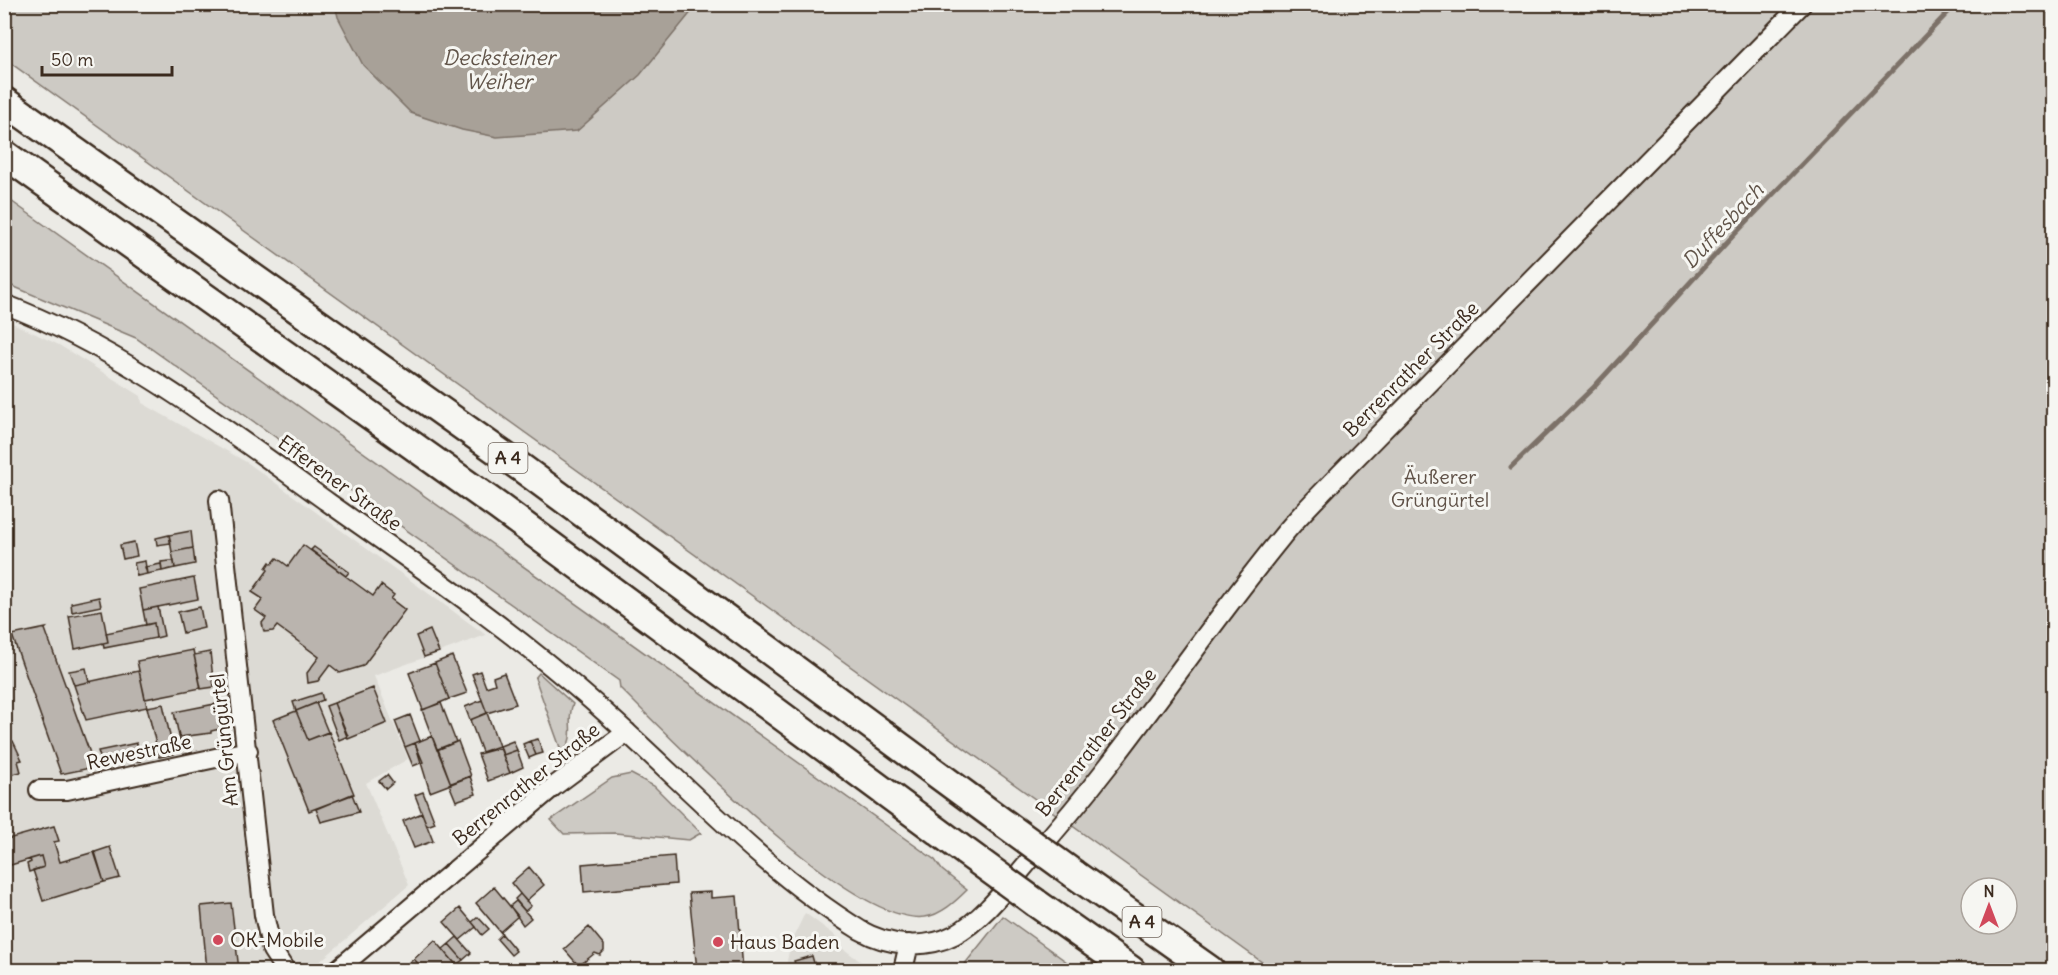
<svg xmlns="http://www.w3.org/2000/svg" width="2058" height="975" viewBox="0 0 2058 975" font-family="Delius,sans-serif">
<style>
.built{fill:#dcdad4}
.green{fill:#cdcac4;stroke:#847a71;stroke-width:1.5;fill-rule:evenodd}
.water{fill:#a8a198;stroke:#7c7167;stroke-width:1.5}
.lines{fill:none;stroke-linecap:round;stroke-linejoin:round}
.stream{stroke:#7c7167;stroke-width:5}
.building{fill:#bab4ae;stroke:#3b2a1e;stroke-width:1.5}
.minor-casing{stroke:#3b2a1e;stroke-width:22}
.highway-casing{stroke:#3b2a1e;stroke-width:32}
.minor{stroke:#f6f6f2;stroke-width:18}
.highway{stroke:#f6f6f2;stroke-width:27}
.highway-bridge-casing{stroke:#3b2a1e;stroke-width:32;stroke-linecap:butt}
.highway-bridge{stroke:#f6f6f2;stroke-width:27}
.poi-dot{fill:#d1495b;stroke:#f6f6f2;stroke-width:2}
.labels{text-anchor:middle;stroke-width:6;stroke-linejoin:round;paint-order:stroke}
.shield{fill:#f6f6f2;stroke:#73675e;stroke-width:1.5}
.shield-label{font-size:18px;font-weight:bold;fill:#3b2a1e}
.street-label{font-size:20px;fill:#3b2a1e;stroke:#f6f6f2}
.park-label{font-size:20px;fill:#605248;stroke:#f6f6f2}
.poi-label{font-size:20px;fill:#3b2a1e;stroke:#f6f6f2;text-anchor:start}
.water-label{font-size:21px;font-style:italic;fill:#615449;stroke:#f6f6f2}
</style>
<rect width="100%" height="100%" fill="#ebeae5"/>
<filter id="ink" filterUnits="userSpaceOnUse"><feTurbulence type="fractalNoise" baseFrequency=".0167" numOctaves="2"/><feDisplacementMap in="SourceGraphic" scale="12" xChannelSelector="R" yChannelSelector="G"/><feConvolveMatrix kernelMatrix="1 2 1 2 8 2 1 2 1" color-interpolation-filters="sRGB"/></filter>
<g filter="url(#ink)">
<path class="built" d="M4,319l55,26 82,51 1,7 106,60 238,172 -112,41 34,83 -42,24 43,102 -99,85h-305z
M805,913l35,26 1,8 31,23h-82l-3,-9 4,-19z"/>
<path class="green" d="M5,4l2048,1v965h-780l-1268,-911zM1971,888h36v36h-36z
M4,196l931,664 7,10 25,20c-11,11 -26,25 -42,27 -73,10 -252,-177 -305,-229l-1,-7 -483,-343 -131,-55z
M539,673l34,31c-8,18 5,32 -11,49l-27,-75z
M631,774l23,12 47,47 -12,7 -74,-7 -51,1 -13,-14 61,-42z
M1003,916l75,54h-118z"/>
<path class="water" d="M335,5v-1l362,1 -57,70 -63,56 -80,6 -35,-7 -51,-17 -48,-48 -25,-48z"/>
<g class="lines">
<path class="stream" d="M1511,467l83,-80 136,-148 226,-235"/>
</g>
<path class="building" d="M191,531l2,17 -21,4 -3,-17z
M169,535l2,8 -14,2 -1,-7z
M134,542l3,14 -14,3 -3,-14z
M303,545l70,51 8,-11 13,10 -3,4 14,11 -42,56 -23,7 -10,-8 -12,16 -10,2 -1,-10 12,-16 -42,-31 -4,5 -9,1 -2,-9 4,-5 -11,-8 8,-11 -11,-7 16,-22 -2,-2 4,-6 2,2 5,-6 11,8z
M314,547l35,25 -3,4 -35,-26z
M193,548l2,16 -20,4 -3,-16z
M145,561l2,13 -10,2 -3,-13z
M170,561h4l1,7 -13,3 -1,-9z
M161,564l1,7 -15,3 -2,-7z
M194,578l4,21 -55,11 -4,-21z
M99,597l2,9 -29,6 -1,-9z
M158,607l6,29 -8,2 -2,-15 -8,2 -3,-15z
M200,607l4,21 -21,5 -5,-21z
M102,610l6,32 -33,7 -6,-33z
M154,623l2,15 -52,10 -1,-5 5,-1 -2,-9z
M46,628l-1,1 50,138 -34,7 -49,-139z
M430,630l9,22 -15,5 -8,-21z
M193,650l8,38 -56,11 -8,-38z
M210,652l4,35 -13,2 -7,-34z
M452,656l15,37 -18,6 -14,-36z
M435,663l14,36 -26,11 -14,-37z
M86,668l3,14 -15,3 -5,-14z
M139,671l8,36 -61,13 -12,-35z
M480,671l6,16 9,-3 -2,-7 11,-4 12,31 -29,9 -15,-39z
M373,688l14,35 -39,16 -14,-36z
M321,693l2,7 -27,11 -3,-9z
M482,700l5,13 -17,7 -5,-13z
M316,703l12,29 -20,8 -12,-29z
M334,703l14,33 -9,4 -13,-34z
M441,703l15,39 -19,8 -15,-40z
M163,704l11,50 -15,3 -12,-50z
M215,704l6,29 -1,-4 -9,2v2l-31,4v4l-6,-29z
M296,711l12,29 21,-8 25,62 -45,17 -36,-91z
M487,713l12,33 -17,6 -12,-32z
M410,715l10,26 -15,6 -10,-26z
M432,736l19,48 -21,8 -15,-49z
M538,739l5,14 -7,2 -6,-14z
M13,741l9,19 -4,1 3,11 -17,4v-33z
M458,741l13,35 -20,8 -13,-35z
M513,741l4,9 -14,5 -3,-9z
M530,741l6,14 -7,3 -6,-14z
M137,743l4,18 -7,1v-3l-31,7 -5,-15z
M415,743l8,19 -10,4 -8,-19z
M500,748l10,25 -22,8 -10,-27z
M517,750l6,17 -13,6 -7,-18z
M387,775l6,8 -7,6 -7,-8z
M470,776l6,18 -20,7 -7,-17z
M423,792l12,31 -8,3 -12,-31z
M352,794l7,18 -38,10 -5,-13z
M422,813l11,28 -19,7 -11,-27z
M54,826l5,15 -5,1 6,20 34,-10 10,30 -61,19 -10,-31 11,-3 -3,-11 -37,11v-27z
M110,847l10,31 -16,4 -9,-30z
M41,856l3,11 -15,5 -2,-8 4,-2 -1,-3z
M674,856l2,28 -92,8 -2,-28z
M529,867l15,18 -18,16 -15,-18z
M494,887l24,29 -17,15 1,3 -26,-31z
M711,892v6l26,-2 6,74h-46l-8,-77z
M520,894l11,12 -6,5 -10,-12z
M516,901l15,17 -8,7 -13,-19z
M231,903l8,67h-32l-6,-64z
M460,908l16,19 -16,13 -16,-18z
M478,917l11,12 -7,6 -10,-13z
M589,927l15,18v6l-4,4 -5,-2 -16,13 -15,-17z
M502,934l14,17 -5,4 -14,-16z
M457,937l14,16 -8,7 -14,-16z
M435,940l25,29 -2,1h-34l-10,-11z
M449,944l14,16 -7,5 -13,-16z
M812,956l4,14h-19l-3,-9z
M414,959l10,11h-24z"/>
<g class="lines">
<g class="minor-casing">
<path id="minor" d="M4,304c119,45 223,126 325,199 89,63 180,125 262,197 89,77 168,168 269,230 28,16 65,20 94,5 32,-17 57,-54 81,-81 89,-99 161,-212 245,-315 18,-23 40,-44 60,-65l462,-470
M219,500l45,415 8,35 13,20
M39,790h28l181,-39
M337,970l216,-183 74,-55
M903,970l6,-26"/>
</g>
<g class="highway-casing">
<path id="highway" d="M4,101l519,368 482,355
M4,154l495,353 467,345
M1074,874l136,96
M1036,903l95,67"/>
</g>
<use href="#minor" class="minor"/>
<use href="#highway" class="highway"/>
<g class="highway-bridge-casing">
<path id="highway-bridge" d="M1005,824l69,50
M966,852l70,51"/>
</g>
<use href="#highway-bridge" class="highway-bridge"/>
</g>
</g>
<g class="poi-dot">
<circle cx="218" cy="940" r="6"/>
<circle cx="718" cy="942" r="6"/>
</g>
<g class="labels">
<g class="shield">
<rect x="488.5" y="443" width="39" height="30" rx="4.5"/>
<rect x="1122.5" y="907" width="39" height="30" rx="4.5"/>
</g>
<g class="shield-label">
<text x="508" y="464">A 4</text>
<text x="1142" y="928">A 4</text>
</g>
<g class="street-label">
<text transform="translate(1411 369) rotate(-45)" y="7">Berrenrather Straße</text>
<text transform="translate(340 483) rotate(36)" y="7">Efferener Straße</text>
<text transform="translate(224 740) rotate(-96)" y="7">Am Grüngürtel</text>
<text transform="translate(1096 742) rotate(-52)" y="7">Berrenrather Straße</text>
<text transform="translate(139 752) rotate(-12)" y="7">Rewestraße</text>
<text transform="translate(526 784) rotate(-39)" y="7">Berrenrather Straße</text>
</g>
<g class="park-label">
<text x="1440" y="484">Äußerer<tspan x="1440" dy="23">Grüngürtel</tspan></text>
</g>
<g class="poi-label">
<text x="230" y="947">OK-Mobile</text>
<text x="730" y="949">Haus Baden</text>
</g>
<g class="water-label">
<text x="499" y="65">Decksteiner<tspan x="499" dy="24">Weiher</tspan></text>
<text transform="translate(1723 226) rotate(-47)" y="7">Duffesbach</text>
</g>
</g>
<rect width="2058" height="975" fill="none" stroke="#f6f6f2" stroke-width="24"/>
<rect x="12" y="12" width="2034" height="951" fill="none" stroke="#3b2a1e" stroke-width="2" filter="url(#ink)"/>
<g transform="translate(1989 906)"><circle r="28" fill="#f6f6f2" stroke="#aba49d" stroke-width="1.5"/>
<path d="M0-4.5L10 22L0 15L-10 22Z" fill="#d1495b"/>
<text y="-9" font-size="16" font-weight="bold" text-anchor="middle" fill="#3b2a1e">N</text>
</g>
<path d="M42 66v9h130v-9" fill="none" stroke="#3b2a1e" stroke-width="3"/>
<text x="51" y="66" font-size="18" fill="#3b2a1e" stroke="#f6f6f2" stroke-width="4.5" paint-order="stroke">50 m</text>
</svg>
